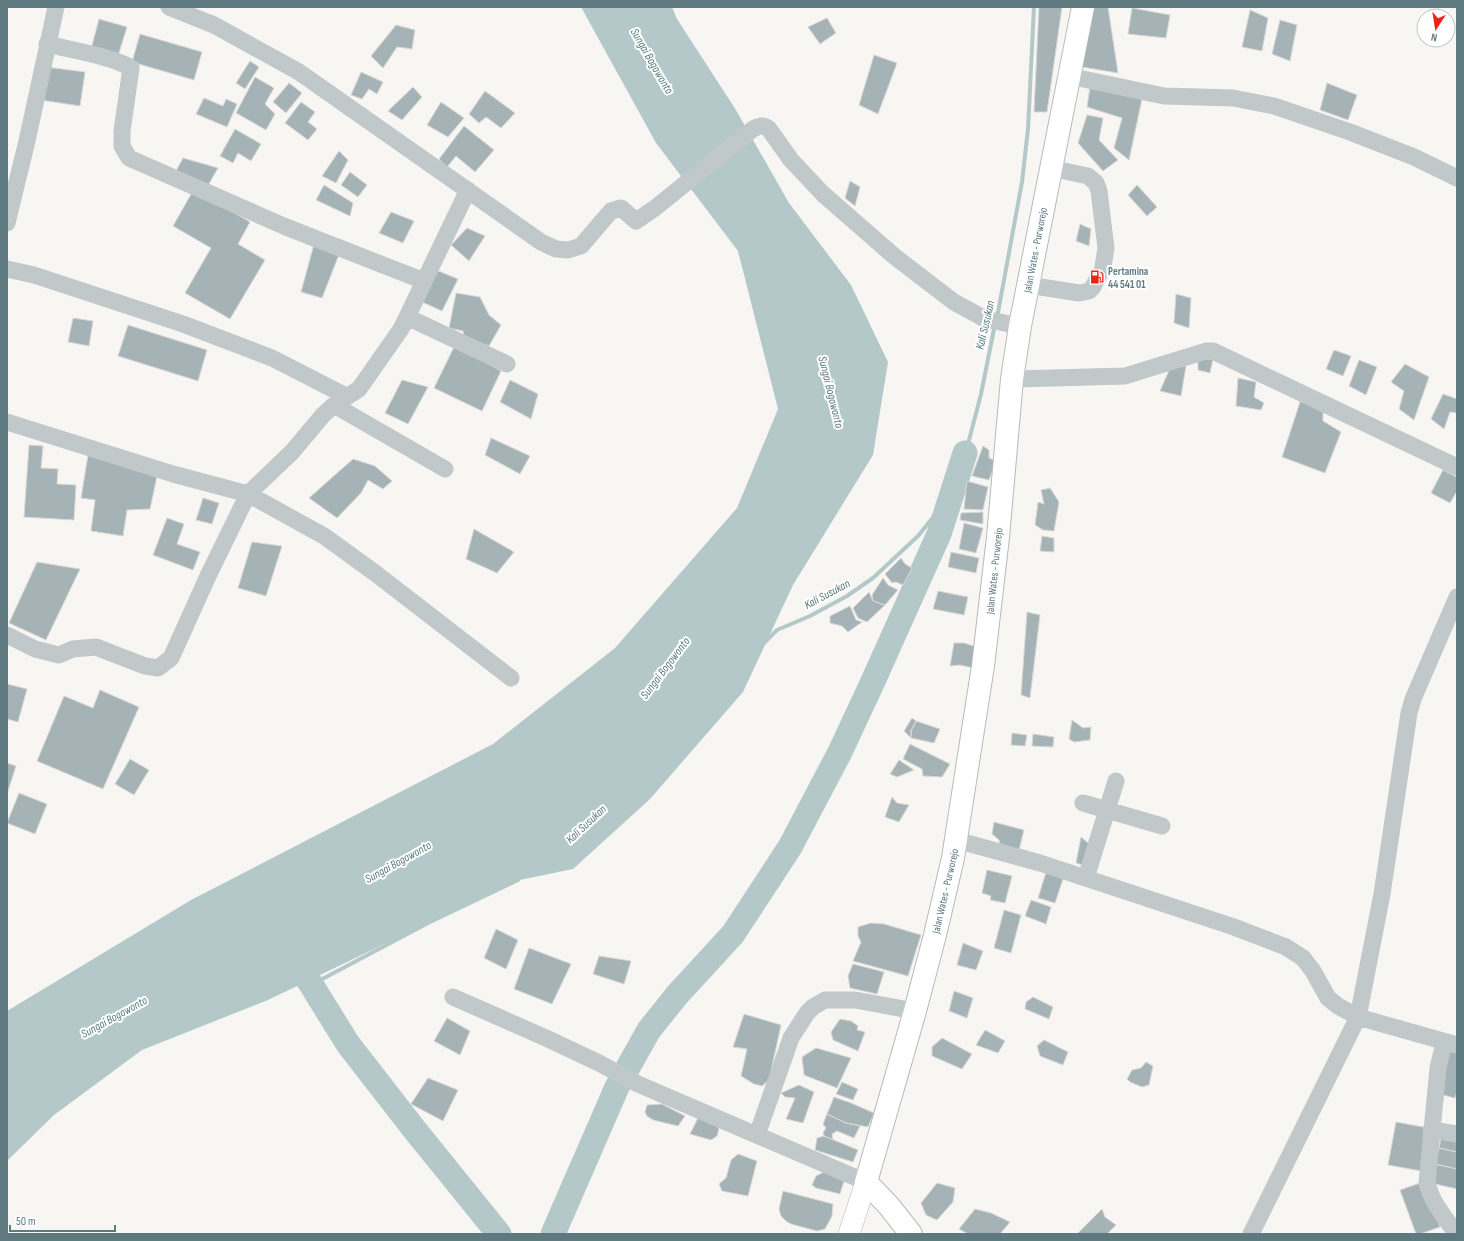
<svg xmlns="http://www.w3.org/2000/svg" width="1464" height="1241" viewBox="0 0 1464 1241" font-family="'Sofia Sans Condensed',sans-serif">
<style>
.water{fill:#b5c8c9}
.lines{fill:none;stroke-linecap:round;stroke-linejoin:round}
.stream{stroke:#b5c8c9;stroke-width:4}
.river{stroke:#b5c8c9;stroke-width:25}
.building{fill:#a6b3b6;stroke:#d9d8d6}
.minor-tunnel{stroke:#c9d0d1;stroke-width:17;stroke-dasharray:17 8;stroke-linecap:butt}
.major-casing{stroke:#b4bbbe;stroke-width:22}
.highway-casing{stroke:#b4babc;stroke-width:24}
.minor{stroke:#c1c8ca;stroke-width:17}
.major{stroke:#fff;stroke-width:21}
.highway{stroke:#fff;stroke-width:22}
.labels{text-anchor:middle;stroke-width:4;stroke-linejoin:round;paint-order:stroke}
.street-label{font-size:11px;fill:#5f7981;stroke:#fff}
.poi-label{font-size:11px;font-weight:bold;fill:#5f7981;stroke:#fff;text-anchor:start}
.water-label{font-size:12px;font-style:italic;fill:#5a7a7c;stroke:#fff}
</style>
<rect width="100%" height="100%" fill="#f7f6f3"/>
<path class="water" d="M581,7h91l5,12 59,91 53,93 62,82 37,77 -15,93 -80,130 -50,107 -93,107 -77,70 -58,12 -247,119 -126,50 -88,65 -47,46v-150l184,-111 302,-156 122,-96 122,-140 41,-99 -40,-158 -82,-108z"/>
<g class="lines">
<path class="stream" d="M997,318l25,-136 6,-53 6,-122
M764,643l13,-13 33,-14 37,-20 26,-18 45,-42 21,-26 28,-62 14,-54 14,-70
M311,985l117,-62 90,-43"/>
<path class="river" d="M291,952l57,92 66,85 85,105
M553,1234l64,-147 32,-57 28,-35 56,-61 57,-87 50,-95 34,-73 65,-145 26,-81"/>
</g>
<path class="building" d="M1039,7h23l-15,105h-13z
M1093,7h15l10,66 -36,-6z
M1132,8l38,7 -4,23 -38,-4z
M1250,10l18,8 -6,33 -20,-4z
M827,18l9,15 -16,11 -12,-17z
M99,19l28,8 -9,29 -27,-7z
M1280,20l17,5 -7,36 -18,-7z
M396,25l19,5 -3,19 -15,-2 -14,21 -12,-12z
M140,34l62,18 -8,28 -62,-18z
M874,55l23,8 -19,51 -19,-9z
M250,61l9,6 -14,22 -9,-6z
M39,66l46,6 -5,34 -46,-7z
M361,72l22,10 -6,12 -8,-5 -7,10 -11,-4z
M255,77l19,11 -9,16 10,10 -9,16 -30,-17z
M289,83l13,10 -16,20 -13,-11z
M1327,83l30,12 -9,25 -28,-10z
M413,87l9,10 -20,23 -14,-9z
M1090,87l52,12 -13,61 -15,-12 8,-30 -35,-11z
M485,91l30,22 -14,15 -15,-11 -7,6 -10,-9z
M204,98l19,8 3,-7 11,5 -10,23 -31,-13z
M301,102l14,10 -7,10 9,7 -9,11 -23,-17z
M441,102l23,16 -16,19 -21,-12z
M1087,115l16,3 -4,22 19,20 -15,11 -25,-28z
M464,126l30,24 -19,22 -19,-16 -9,11 -8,-8z
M235,129l26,15 -10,17 -13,-8 -5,10 -13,-7z
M339,151l9,9 -12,23 -14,-7z
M183,158l35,10 -12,21 -30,-18z
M350,172l17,13 -9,12 -17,-12z
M850,181l10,6 -5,19 -10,-8z
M324,185l29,18 -3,13 -34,-16z
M1137,185l20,22 -10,9 -19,-21z
M194,189l56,33 -12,22 27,16 -35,59 -45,-26 26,-45 -38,-22z
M391,212l23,9 -11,22 -24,-10z
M1080,224l11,5 -2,17 -13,-5z
M467,228l18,8 -16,25 -18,-16z
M314,244l26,8 -18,46 -21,-6z
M436,270l22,9 -16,32 -22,-10z
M456,293l24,4 9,18 12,10 -12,21 -25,-9 -1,-6 -14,-3z
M1176,294l15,4 -2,30 -15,-5z
M73,318l20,3 -4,25 -21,-4z
M128,325l79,25 -9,31 -80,-25z
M455,345l46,26 -19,40 -48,-23z
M1334,350l17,6 -8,20 -17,-7z
M1213,359l-3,14 -12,-3v-10z
M1359,360l18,7 -11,28 -17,-9z
M1405,364l24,13 -15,43 -15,-11 5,-18 -13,-9z
M1186,366l-5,30 -21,-5 10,-23z
M1238,378l18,4 -2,15 10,6 -3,7 -25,-4z
M402,380l26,7 -20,37 -23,-11z
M510,380l28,14 -7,25 -31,-17z
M1443,394l14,5v14l-7,-1 -6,17 -13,-10z
M1301,399l22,13v9l18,11 -16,41 -43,-16z
M491,438l39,18 -10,18 -35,-19z
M29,445l14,1 -2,22 17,1 -1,15 19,1 -2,35 -50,-3z
M983,446l6,4v8l7,3 -7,19 -17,-4z
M88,455l69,21 -7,33 -23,1 -4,26 -32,-5 4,-31 -14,-2z
M353,459l22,7 17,15 -9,8 -15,-9 -7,13 -24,25 -28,-20z
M1443,470l14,7v14l-7,12 -19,-10z
M967,481l21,6 -5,23 -19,-1z
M1050,488l9,14 -5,29 -11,-1 -8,-5 3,-23 6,2 -3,-14z
M203,498l16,5 -7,21 -16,-4z
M983,512v12l-23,-4 1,-7z
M167,518l17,6 -7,20 23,8 -7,18 -40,-15z
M964,523l19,5 -7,25 -17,-4z
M474,529l40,23 -17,21 -31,-14z
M1042,536l12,2v14l-14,-1z
M252,542l30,4 -16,50 -28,-8z
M951,552l28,6 -3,15 -28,-6z
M901,558l4,6 7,4 -9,17 -7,-3 -4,1 -7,-9z
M37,562l43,7 -34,71 -37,-17z
M883,578l5,7 10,5 -13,15 -12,-4 -1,-6z
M938,591l30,6 -4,18 -31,-6z
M869,592l4,9 12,4 -18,17 -9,-4 -5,-10z
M850,606l6,14 6,2 -14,10 -6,-6 -12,-3v-7z
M1027,612l13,3 -10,83 -9,-3z
M954,643h10l13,4 -4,21 -13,-3 -10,1z
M7,684l20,5 -9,33 -11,-3z
M100,690l39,17 -36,82 -66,-28 27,-65 29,12z
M912,718l4,3 -5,10v7l-7,-7z
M1072,720l11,8 8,-1 -1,13 -16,2 -5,-3z
M916,721l24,8 -6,14 -23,-5v-7z
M1012,733l15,2 -2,11 -14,-1z
M1033,734l21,3 -1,10 -21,-1z
M910,744l40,20 -8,13 -19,-1 -1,-7 -19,-10z
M130,759l19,11 -15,25 -19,-11z
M899,760l15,10 -17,7 -7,-3z
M7,763l9,3 -9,28z
M19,793l28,11 -12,30 -28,-11z
M892,797l5,6 12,2 -10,17 -14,-5z
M994,822l30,8 -5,20 -19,-4 -1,-6 -7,-6z
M1081,837l14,12 -4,18 -15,-4z
M1047,869l17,7 -9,27 -17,-5z
M987,870l25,6 -7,27 -15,-3 1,-4 -9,-3z
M1031,900l20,7 -5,17 -21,-8z
M1004,910l17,5 -10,38 -17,-5z
M871,923l13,1 37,11 -13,41 -55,-15 8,-19 -3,-6v-9z
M496,929l22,11 -12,29 -22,-11z
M963,943l20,8 -7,19 -19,-5z
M529,948l42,16 -19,40 -38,-15z
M599,956l32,5 -7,23 -31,-10z
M853,964l31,8 -7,22 -27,-6 -2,-12z
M954,991l19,7 -6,20 -18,-7z
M1033,997l20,10 -4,12 -24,-10 1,-7z
M744,1014l37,11 -12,55 -7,6 -8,-2 -13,-8 6,-27 -14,-2z
M447,1018l23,13 -10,24 -26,-14z
M840,1019l11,2 7,5 -1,4 8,2 -7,19 -25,-11 -2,-8z
M985,1030l20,11 -7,12 -22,-8z
M942,1038l30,16 -10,15 -30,-13v-9z
M1044,1040l24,12 -5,13 -23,-9 -3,-10z
M1447,1045l10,2v44l-2,7 -20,-5z
M816,1048l35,10 -14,30 -33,-13 -2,-18z
M1146,1062l7,4 -4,19 -7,2 -12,-5 -3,-3 5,-9 9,-2z
M428,1078l30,12 -15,31 -32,-17z
M842,1082l16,7 -5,11 -17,-6z
M799,1085l15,7 -11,31 -17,-4 9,-21 -10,-1 -4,-4z
M834,1097l17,6 23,10 -6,14 -22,-4 -19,-9z
M662,1104l23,12 -7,10 -25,-6 -6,-4 -2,-4 2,-7z
M827,1114l19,9 14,3 -6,12 -17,-7 -5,3 1,6 -9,-4 -1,-3 3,-5 -3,-4z
M698,1118l17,6 4,5 -2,7 -6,4 -21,-6z
M1396,1122l33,6 -8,43 -33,-6z
M1442,1134l15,3v15l-18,-4z
M824,1136l34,14 -5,12 -38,-12 2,-12z
M1439,1148l18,4v17l-22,-5z
M738,1154l19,7 -9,35 -26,-5 -3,-7 7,-6 5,-18z
M1435,1164l22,5v20l-26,-6z
M826,1171l19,7 -5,16 -24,-6 -4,-3 4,-9z
M1423,1182l17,45 -20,7h-4l-16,-44z
M937,1183l18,5 -2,14 -16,18 -11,-5 -5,-12z
M783,1191l50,13 -1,12 -7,13 -8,2 -26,-7 -5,-3 -5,-5 -2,-7z
M975,1209l16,4 19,9 -10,12h-32l-9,-5z
M1102,1209l3,8 11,8 -9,9h-30z"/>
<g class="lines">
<path class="minor-tunnel" d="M1093,287l10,-20"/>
<g class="major-casing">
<path id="major" d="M849,1234l17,-52"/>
</g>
<g class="highway-casing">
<path id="highway" d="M911,1234l-22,-28 -23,-24 49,-171 20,-76 18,-77 30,-192 15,-129 14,-158 8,-53 63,-319"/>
</g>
<path class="minor" d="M169,7l45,18 85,47 242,170 15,7 12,1 13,-4 30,-35 10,-3 15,13 19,-13 98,-79c6,-3 10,-5 16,0l22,31 32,34 71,62 39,30 21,16 31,17 35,7
M47,44c23,6 65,12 84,24l-9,63v15l7,12 157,69 138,54
M1069,76l95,20 69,2 41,8 76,26 64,25 43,21
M1050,168l38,8 8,7 3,8 7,57 -3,19
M7,223l20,-82 29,-134
M7,269l27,6 149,49 89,34 74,38
M1028,285l51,8 10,-2 4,-4
M407,317l61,-127
M1012,379l113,-3 81,-25h7l244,116
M334,405l111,64
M7,422l166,52 75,20 76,42 51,37 136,105
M7,635l28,14 24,6 14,-6 23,-2 49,19 13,2 13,-10 37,-82 40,-82 44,-42 31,-37 11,-10 25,-16 42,-60 6,-12 100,47
M1083,803l79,23
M956,840l84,23 194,64 52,20 17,11 10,13 15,27 10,8 20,11 99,28
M1086,878l30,-97
M453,997l93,41 53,25 39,21 228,98
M1444,1043l-6,25 -11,115c5,20 18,35 30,51
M1431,1130l26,4
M757,1135l34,-97 16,-25 6,-6 12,-7h30l60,11
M1251,1234l107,-217 24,-123 27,-181 4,-14 44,-102"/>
<use href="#major" class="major"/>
<use href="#highway" class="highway"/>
</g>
<defs>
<g id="fuel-bare" transform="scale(1.08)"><path d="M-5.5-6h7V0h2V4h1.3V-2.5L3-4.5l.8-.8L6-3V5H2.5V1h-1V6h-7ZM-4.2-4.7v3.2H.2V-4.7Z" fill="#f22118" stroke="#fff" stroke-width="2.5" paint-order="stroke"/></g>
</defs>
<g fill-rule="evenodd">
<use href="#fuel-bare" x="1097" y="277"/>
</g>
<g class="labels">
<g class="street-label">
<text transform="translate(1035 250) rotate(-79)" y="4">Jalan Wates - Purworejo</text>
<text transform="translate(994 571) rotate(-84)" y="4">Jalan Wates - Purworejo</text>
<text transform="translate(945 891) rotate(-77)" y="4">Jalan Wates - Purworejo</text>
</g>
<g class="poi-label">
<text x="1108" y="275">Pertamina<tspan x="1108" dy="13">44 541 01</tspan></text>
</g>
<g class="water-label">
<text transform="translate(652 61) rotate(60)" y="4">Sungai Bogowonto</text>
<text transform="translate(985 325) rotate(-77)" y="4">Kali Susukan</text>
<text transform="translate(831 392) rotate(76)" y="4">Sungai Bogowonto</text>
<text transform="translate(827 594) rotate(-28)" y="4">Kali Susukan</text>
<text transform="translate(665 668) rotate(-53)" y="4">Sungai Bogowonto</text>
<text transform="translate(586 824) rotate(-43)" y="4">Kali Susukan</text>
<text transform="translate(398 862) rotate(-29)" y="4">Sungai Bogowonto</text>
<text transform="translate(114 1017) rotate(-29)" y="4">Sungai Bogowonto</text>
</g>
</g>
<rect width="1464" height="1241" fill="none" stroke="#5f7981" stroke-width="16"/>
<g transform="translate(1436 28) rotate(192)"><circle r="19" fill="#ffffff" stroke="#bfc9cd"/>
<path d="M0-3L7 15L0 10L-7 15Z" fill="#f22118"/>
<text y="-6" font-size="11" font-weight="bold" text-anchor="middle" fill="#5f7981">N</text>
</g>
<path d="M10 1225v6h105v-6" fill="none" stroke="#5f7981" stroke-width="2"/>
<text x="16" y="1225" font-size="12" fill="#5f7981" stroke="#ffffff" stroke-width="3" paint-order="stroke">50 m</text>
</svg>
